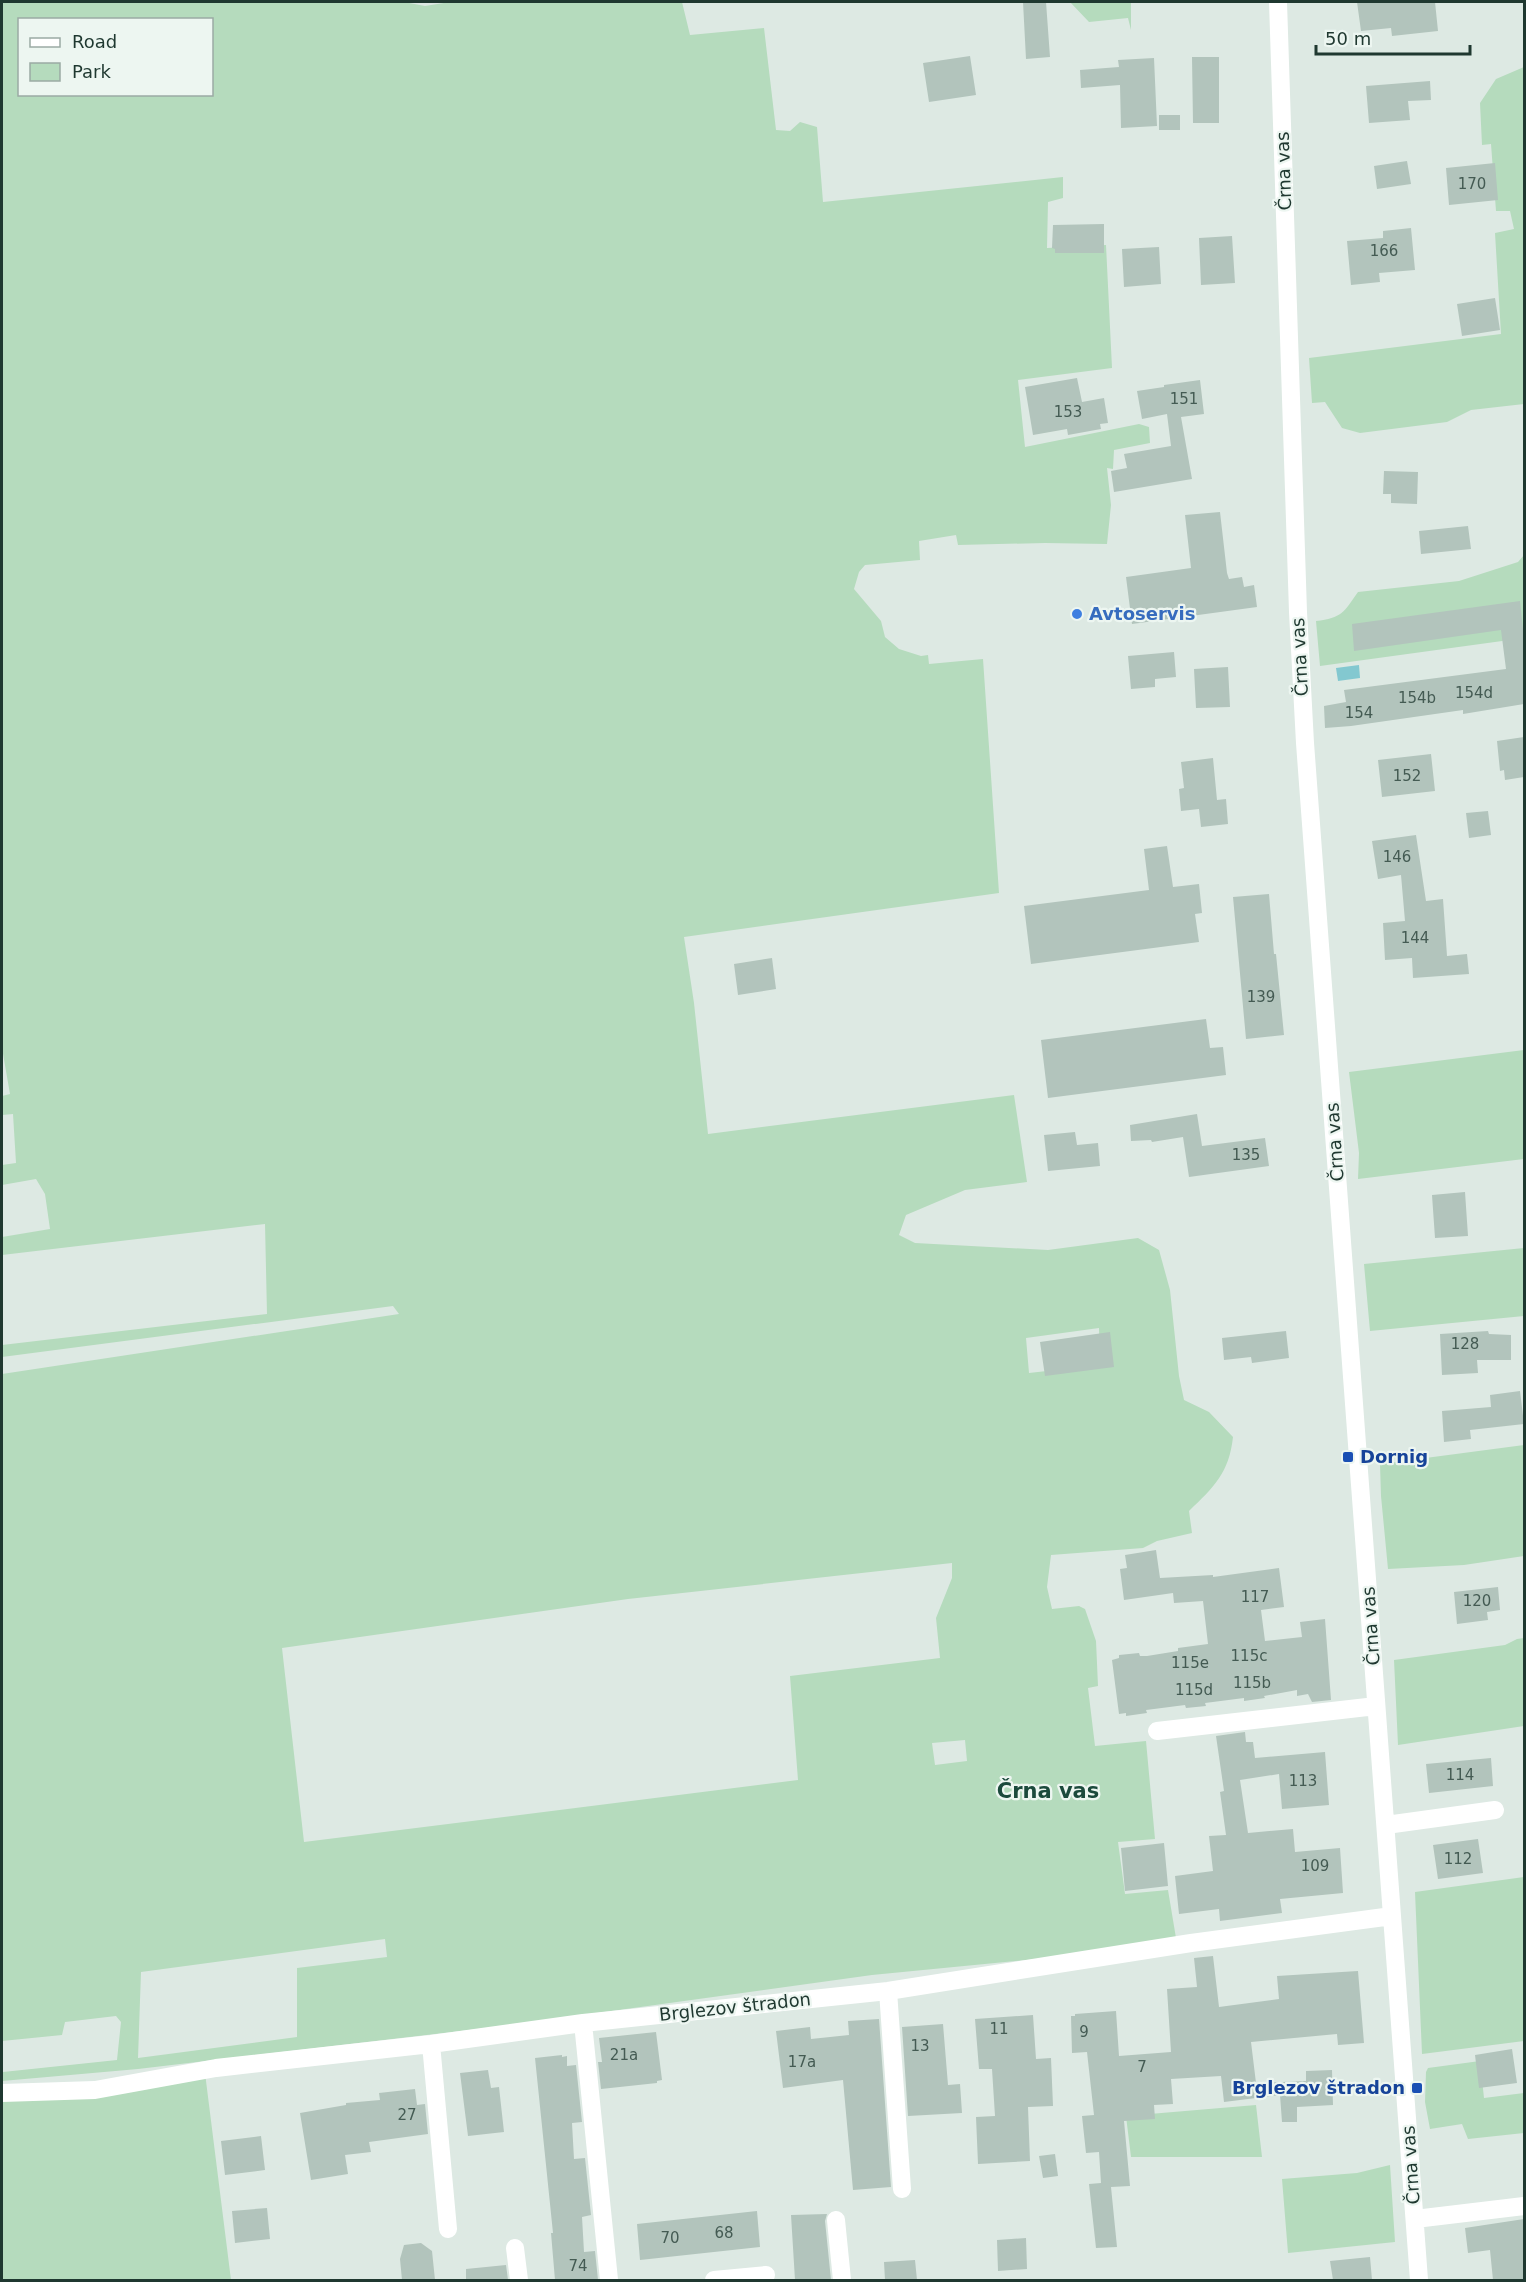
<svg xmlns="http://www.w3.org/2000/svg" width="1526" height="2282" viewBox="0 0 1526 2282" font-family="'DejaVu Sans',sans-serif">
<style>
.green{fill:#b5dbbd;fill-rule:evenodd}
.water{fill:#83c8d0}
.building{fill:#b2c4bc}
.lines{fill:none;stroke-linecap:round;stroke-linejoin:round}
.minor{stroke:#fff;stroke-width:18}
.shop-dot{fill:#3f7fe0;stroke:#edf6f1;stroke-width:2}
.transit-dot{fill:#1a4fb4;stroke:#edf6f1;stroke-width:2}
.labels{text-anchor:middle;stroke-width:4.5;stroke-linejoin:round;paint-order:stroke}
.number-label{font-size:15px;fill:#445b53}
.street-label{font-size:18px;fill:#1f3830;stroke:#edf6f1}
.shop-label{font-size:18px;font-weight:bold;fill:#366cbe;stroke:#edf6f1;text-anchor:start}
.transit-label{font-size:18px;font-weight:bold;fill:#164399;stroke:#edf6f1;text-anchor:start}
.quarter-label{font-size:21px;font-weight:bold;fill:#1b4a3c;stroke:#edf6f1}
</style>
<rect width="100%" height="100%" fill="#dde9e3"/>
<path class="green" d="M2,2h402l21,4 25,-4h232l8,33 74,-7 12,102 14,1 10,-9 17,5 6,75 240,-25v21l-15,4 -1,46 59,-3 6,123 -94,12 7,67 114,-23 10,3 1,16 -36,7 -1,19 -6,-1 4,37 -4,39 -62,-1 -87,2 -2,-10 -37,6 1,19 -55,5 -6,7 -5,17 27,32 4,16 14,12 22,7 7,-1 1,9 54,-5 16,234 -315,44 10,66 14,131 306,-39 13,87 -62,8 -59,25 -7,20 16,8 133,7 90,-12 21,12 11,40 9,86 5,24 25,12 24,25c-4,36 -19,50 -44,74l3,22 -35,8 -14,7 -92,7 -4,32 5,22 27,-3 6,3 11,32 2,45 -10,2 7,58 51,-5 9,98 -37,3 7,52 43,-4 8,48 -139,21 -165,16 -369,51 -365,43 -136,12v-11l1,2 114,-12 4,-38 -5,-6 -51,6 -3,13 -60,6v-667l397,-60 -6,-8 -391,51v-12l265,-31 -2,-90 -263,31v-18l48,-8 -5,-35 -9,-15 -34,6v-20l14,-2 -3,-49 -11,1v-19l8,-2 -8,-46zM20,20h192v74h-192zM1099,1328l1,37 -71,8 -3,-35zM952,1563v15l-16,40 4,40 -150,18 8,104 -494,62 -22,-194 346,-49zM965,1740l2,21 -32,4 -3,-22zM385,1939l2,18 -90,11v69l-159,21 3,-86z
M1070,2h61v28l-3,-12 -39,4z
M1524,67v337l-53,6 -24,12 -87,11 -18,-5 -17,-26 -13,1 -3,-45 192,-24 -6,-101 19,-4 -4,-18h-14l-5,-67 -9,1 -2,-42 16,-24z
M1524,555v83l-204,28 -4,-45c26,-3 28,-9 42,-29l101,-11 59,-19z
M1524,1050v109l-166,20 1,-26 -10,-81z
M1524,1248v68l-154,15 -6,-67z
M1524,1445v111l-60,9 -76,4 -7,-73 -1,-32z
M1524,1638v88l-126,19 -4,-85 111,-15 12,-6z
M1524,1877v164l-102,13 -7,-162z
M1480,2061l4,37 40,-5v40l-56,6 -6,-15 -32,5 -5,-27 1,-30 2,-4z
M205,2073l26,207h-229v-187z
M1256,2105l6,52h-131l-5,-41z
M1390,2165l5,77 -107,11 -6,-74 75,-6z"/>
<path class="water" d="M1359,665l1,13 -22,3 -2,-13z"/>
<path class="building" d="M1023,2h23l4,55 -24,2z
M1357,2h78l3,29 -46,5 -1,-8 -30,3z
M970,56l6,39 -47,7 -6,-39z
M1192,57h27v66h-26z
M1154,58l3,68 -36,2 -1,-43 -39,3 -1,-18 39,-3 -1,-7z
M1430,81l1,19 -23,1 2,19 -41,3 -3,-37z
M1159,115h21v15h-21z
M1407,161l4,23 -34,5 -3,-23z
M1495,163l3,37 -49,5 -3,-37z
M1104,224v29h-49v-4l-3,-1 1,-23z
M1411,228l4,42 -36,3 1,9 -29,3 -4,-44 36,-3v-7z
M1232,236l3,47 -34,2 -2,-47z
M1159,247l2,37 -37,3 -2,-38z
M1495,298l5,32 -38,6 -5,-32z
M1077,378l5,24 22,-4 4,25 -8,1 1,5 -33,6 -1,-6 -34,6 -8,-48z
M1200,380l4,34 -23,3 11,62 -78,13 -3,-21 16,-3 -3,-14 47,-8 -4,-32 -25,5 -5,-28 27,-4v-2z
M1384,471l34,1 -1,32 -26,-1v-9h-8z
M1220,512l7,61 2,6 13,-2 2,10 10,-2 3,22 -125,17 -6,-47 65,-9 -6,-53z
M1468,526l3,23 -50,5 -2,-23z
M1520,601l4,38v65l-61,10v-4l-112,16 -26,2 -1,-22 22,-4 -2,-12 162,-21 -5,-39 -147,21 -2,-27z
M1174,652l2,25 -21,2v8l-24,2 -3,-33z
M1228,667l2,40 -34,1 -2,-39z
M1524,737v40l-19,3 -1,-10 -4,1 -3,-30z
M1431,754l4,37 -53,6 -4,-37z
M1213,758l4,42 9,-1 2,25 -27,3 -2,-18 -18,2 -2,-22 5,-1 -3,-26z
M1488,811l3,24 -22,3 -3,-25z
M1416,835l10,66 17,-2 4,57 20,-2 2,20 -56,4 -1,-20 -27,2 -2,-37 22,-2 -4,-46 -23,4 -6,-38z
M1167,846l6,41 26,-3 3,29 -7,1 4,28 -168,22 -7,-58 125,-16 -5,-41z
M1269,894l5,60h2l8,81 -38,4 -13,-142z
M772,958l4,31 -38,6 -4,-31z
M1206,1019l4,29 13,-1 3,28 -178,23 -7,-58z
M1197,1114l5,32 63,-8 4,28 -80,11 -6,-40 -31,5 -1,-2 -20,1 -1,-16z
M1075,1132l2,13 21,-2 2,23 -52,5 -4,-36z
M1465,1192l3,44 -33,2 -3,-43z
M1286,1331l3,27 -37,5 -1,-6 -27,3 -2,-22z
M1488,1331l1,3 22,1v25h-34l1,13 -36,2 -2,-41z
M1110,1332l4,35 -69,9 -5,-34z
M1520,1391l4,33 -54,6 1,9 -27,3 -2,-31 49,-4 -1,-12z
M1156,1550l4,28 53,-3v2l66,-9 5,39 -23,3 4,31 37,-4 -2,-15 25,-3 6,81 -19,2 -4,-8 -11,2v-6l-33,6 1,2 -21,3v-3l-39,5 1,3 -20,2 -1,-3 -31,4 -8,1 1,3 -21,3v-3l-7,1 -7,-54 7,-2v-3l20,-2 1,3h7l31,-5v-3l30,-4 -5,-43 -29,2 -1,-10 -49,7 -4,-31 7,-1 -2,-13z
M1498,1587l2,23 -13,2 1,8 -31,4 -3,-32z
M1245,1732l1,10h7l2,16 70,-6 4,53 -47,4 -3,-35 -39,6 8,53 45,-4 2,23 45,-4 3,45 -63,6 2,14 -62,8 -1,-12 -40,5 -4,-38 38,-5 -4,-35 17,-1 -6,-43 4,-1 -8,-55z
M1491,1758l2,28 -64,7 -3,-29z
M1478,1839l5,34 -45,6 -5,-34z
M1164,1843l4,43 -43,5 -4,-43z
M1213,1956l6,51 60,-8 -2,-23 81,-5 6,72 -26,2 -1,-11 -86,8 5,41 50,-2v-10l26,-1 1,35 -36,2v15h-15l-2,-27 -56,7 -3,-26 -50,3 2,25 -19,1 1,14 -31,2 6,65 -19,1 6,60 -21,1 -7,-64 12,-1 -2,-31 -13,1 -4,-37 12,-1 -7,-63 -15,1 -1,-37h4v-2l41,-3 3,45 52,-4 -4,-63 30,-2 -3,-29z
M1033,2015l3,44 15,-1 2,48 -25,1 2,54 -52,3 -2,-47 19,-1 -3,-47h-13l-4,-50z
M879,2019l12,168 -38,3 -10,-110 -60,8 -7,-57 34,-4 1,12 38,-4 -1,-14z
M943,2024l5,61 12,-1 2,29 -54,3 -6,-89z
M656,2032l6,48 -5,1v2l-56,6 -3,-27h4l-3,-24z
M1512,2049l5,34 -38,5 -4,-33z
M562,2055v2l5,-1v10l9,-1 6,57 -10,1 2,36 11,-1 6,57 -9,2 2,35 11,-1 3,29h-43l-4,-47h2l-18,-175z
M488,2070l3,18 8,-1 5,45 -36,4 -8,-63z
M415,2089l2,16 8,-1 3,30 -59,8 2,10 -26,3 3,19 -37,6 -11,-67 46,-8v-2l34,-3 -1,-7z
M261,2136l4,34 -40,5 -4,-34z
M1055,2154l3,22 -15,2 -4,-22z
M267,2208l3,31 -35,4 -3,-32z
M757,2211l3,36 -120,13 -3,-36z
M827,2214l-2,7 6,59h-36l-4,-65z
M1524,2219v61h-31l-3,-30 -22,3 -3,-25z
M1026,2238l1,31 -29,2 -1,-31z
M421,2243l11,8 3,29h-33l-2,-21 4,-14z
M1370,2257l2,23h-39l-3,-19z
M915,2260l2,20h-32l-1,-18z
M506,2265l2,15h-42v-11z"/>
<g class="lines">
<path class="minor" d="M1278,2l20,610 7,131 114,1537
M1157,1731l219,-25
M1386,1825l109,-15
M888,1991l14,198
M583,2023l26,257
M431,2044l17,185
M2,2093l93,-3 121,-22 215,-24 152,-21 305,-32 303,-48 201,-27
M1415,2219l109,-13
M836,2220l6,60
M515,2248l4,32
M714,2280l52,-5"/>
</g>
<circle class="shop-dot" cx="1077" cy="614" r="6"/>
<g class="transit-dot">
<rect x="1342" y="1451" width="12" height="12" rx="3"/>
<rect x="1411" y="2082" width="12" height="12" rx="3"/>
</g>
<g class="labels">
<g class="number-label">
<text x="1472" y="189">170</text>
<text x="1384" y="256">166</text>
<text x="1184" y="404">151</text>
<text x="1068" y="417">153</text>
<text x="1474" y="698">154d</text>
<text x="1417" y="703">154b</text>
<text x="1359" y="718">154</text>
<text x="1407" y="781">152</text>
<text x="1397" y="862">146</text>
<text x="1415" y="943">144</text>
<text x="1261" y="1002">139</text>
<text x="1246" y="1160">135</text>
<text x="1465" y="1349">128</text>
<text x="1255" y="1602">117</text>
<text x="1477" y="1606">120</text>
<text x="1249" y="1661">115c</text>
<text x="1190" y="1668">115e</text>
<text x="1252" y="1688">115b</text>
<text x="1194" y="1695">115d</text>
<text x="1460" y="1780">114</text>
<text x="1303" y="1786">113</text>
<text x="1458" y="1864">112</text>
<text x="1315" y="1871">109</text>
<text x="999" y="2034">11</text>
<text x="1084" y="2037">9</text>
<text x="920" y="2051">13</text>
<text x="624" y="2060">21a</text>
<text x="802" y="2067">17a</text>
<text x="1142" y="2072">7</text>
<text x="407" y="2120">27</text>
<text x="724" y="2238">68</text>
<text x="670" y="2243">70</text>
<text x="578" y="2271">74</text>
</g>
<g class="street-label">
<text transform="translate(1284 171) rotate(-92)" y="6">Črna vas</text>
<text transform="translate(1300 657) rotate(-93)" y="6">Črna vas</text>
<text transform="translate(1335 1142) rotate(-94)" y="6">Črna vas</text>
<text transform="translate(1371 1626) rotate(-94)" y="6">Črna vas</text>
<text transform="translate(735 2007) rotate(-6)" y="6">Brglezov štradon</text>
<text transform="translate(1411 2165) rotate(-94)" y="6">Črna vas</text>
</g>
<g class="shop-label">
<text x="1089" y="620">Avtoservis</text>
</g>
<g class="transit-label">
<text x="1360" y="1463">Dornig</text>
<text x="1405" y="2094" text-anchor="end">Brglezov štradon</text>
</g>
<g class="quarter-label">
<text x="1048" y="1798">Črna vas</text>
</g>
</g>
<rect width="1526" height="2282" fill="none" stroke="#1f3830" stroke-width="6"/>
<rect x="18" y="18" width="195" height="78" fill="#edf6f1" stroke="#9baaa4" stroke-width="1.5"/>
<rect x="30" y="38" width="30" height="9" fill="#ffffff" stroke="#9baaa4" stroke-width="1.5"/>
<text x="72" y="48" font-size="18" fill="#1f3830">Road</text>
<rect x="30" y="63" width="30" height="18" fill="#b5dbbd" stroke="#9baaa4" stroke-width="1.5"/>
<text x="72" y="78" font-size="18" fill="#1f3830">Park</text>
<path d="M1316 45v9h154v-9" fill="none" stroke="#1f3830" stroke-width="3"/>
<text x="1325" y="45" font-size="18" fill="#1f3830" stroke="#edf6f1" stroke-width="4.5" paint-order="stroke">50 m</text>
</svg>
